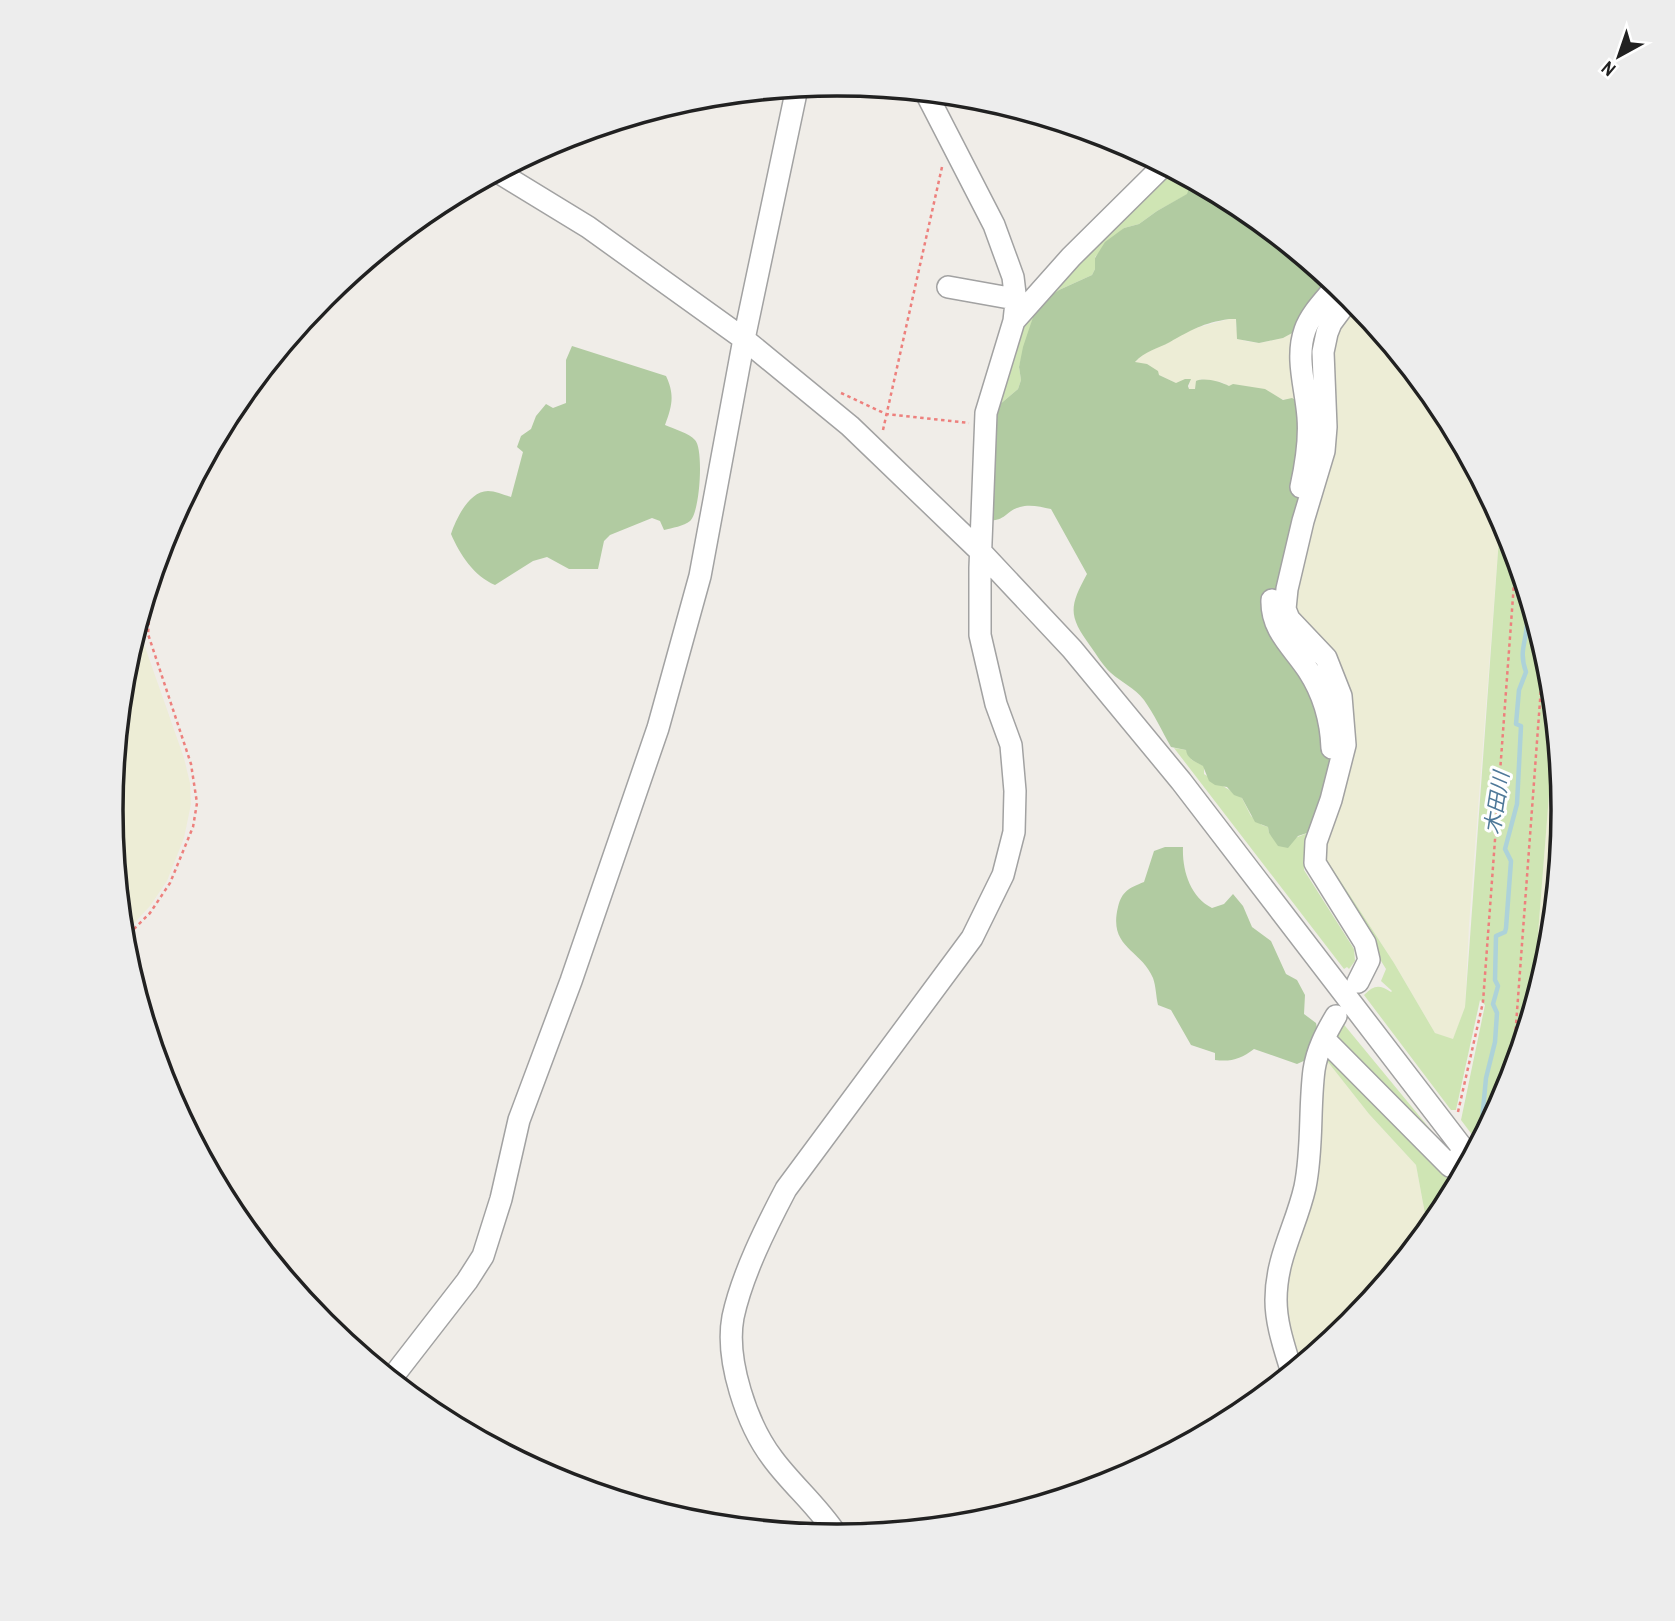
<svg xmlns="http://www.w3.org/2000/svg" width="1675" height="1621" viewBox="0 0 1675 1621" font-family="'Archivo Narrow','Noto Sans JP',sans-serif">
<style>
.farmland{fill:#ededd6}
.grass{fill:#cfe5b4}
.forest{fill:#b1cba1}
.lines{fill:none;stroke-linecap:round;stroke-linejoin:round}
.stream{stroke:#add2d9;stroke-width:4.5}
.minor-casing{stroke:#a2a2a2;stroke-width:24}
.path{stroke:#ed807d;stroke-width:2.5;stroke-dasharray:3.5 3.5;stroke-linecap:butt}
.minor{stroke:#fff;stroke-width:21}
.labels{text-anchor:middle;stroke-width:6;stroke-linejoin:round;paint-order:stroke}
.water-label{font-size:21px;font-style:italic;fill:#4f7999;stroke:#fff}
.rim{fill:none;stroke:#212121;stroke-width:3.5}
</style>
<rect width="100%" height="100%" fill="#f0ede8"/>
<path class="farmland" d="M1355,301l87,106 61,114 -4,17 -30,387 -4,82 -12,33 -18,-7 -41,-70 -71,-109 -30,-244 37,-267z
M1229,319h7v9l8,13 15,2 24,-5 11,-6 8,72 -73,-18 -8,-4 -21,-3 -5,10h-6l1,-9 -14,3 -42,-20 11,-10 24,-11 16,-11z
M135,635l9,9 40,114 6,25 1,21 -7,34 -17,43 -17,25 -23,25 -4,-3 -12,-118 14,-142z
M1555,719l9,92 -14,142 -18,57z
M1324,1057l45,57 47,51 12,65 -77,94 -52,43 -10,-41 -5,-31z"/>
<path class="grass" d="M1166,166l26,14 -4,14 -31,17 -18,13 -15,4 -29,29v12l-3,6 -33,15 -26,27 -14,50 2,13 -3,9 -26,22 26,-87z
M1503,521l6,12 41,136 5,50 -23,291 -23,79 -30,55 -18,-24 24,-115 -5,-5 -24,110h-5l-87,-115c10,-10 15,-11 27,-3l1,-1 -11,-10 5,-12 -63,-102v-13l71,109 41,70 18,6 12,-32 34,-469z
M1174,748l12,2 6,10 12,6v8l38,24 9,18 11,9 6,2 1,6 5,5h21l15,-6 -6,26v12l50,79 1,12 -6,8 -2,-2 -3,2z
M1341,1021l108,131 -109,-103 -5,-15z
M1326,1049l121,122c8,31 1,36 -19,59l-12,-65 -47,-51 -45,-57z"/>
<path class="forest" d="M1192,180l49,27 106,86 -15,22 -21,17h-17l-11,6 -24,5 -22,-4 -1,-20h-7c-26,4 -38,11 -59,23 -13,7 -25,9 -35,20l12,2 11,7 1,4 17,8 9,-4h6l-3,7 1,3h6l1,-8c9,-4 25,1 33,5l4,-2 32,5 18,11 9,-2 24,14 -24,166 -22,18 34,40 44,75 -38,121 -12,4 -10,12 -10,-2 -9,-13 -1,-6 -13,-5 -13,-24 -8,-3 -7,-8 -12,-2 -6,-4 -6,-15c-7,-4 -16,-7 -17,-16l-15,-3c-9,-16 -17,-33 -27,-47 -10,-13 -22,-17 -33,-27 -8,-7 -14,-18 -20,-26 -23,-31 -22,-40 -4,-73l-36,-65c-10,-2 -21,-5 -31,-2 -15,4 -12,13 -32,14l4,-110 26,-22 3,-9 -2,-13 4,-20 10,-30 12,-17 14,-10 33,-15 3,-6v-11l10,-16 19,-14 15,-4 18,-13 30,-17z
M572,346l94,30c9,19 6,30 -1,49 9,4 24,8 30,15 9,9 5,73 -5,81 -6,5 -18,7 -26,9l-4,-9 -8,-3 -42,17 -6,6 -6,28h-29l-22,-12 -14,4 -38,24c-21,-9 -35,-30 -44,-51 5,-15 18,-43 37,-43 7,0 16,4 23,6l12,-45 -6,-5 4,-11 10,-7 5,-13 10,-12 7,4 13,-5v-43z
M1165,847h18c-1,23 7,50 29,61l12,-4 9,-10 10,12 9,21 19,14 15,33 11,6 8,15 -1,19 12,9 2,10 -10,26 -11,5 -43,-15c-13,10 -23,13 -39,11v-7l-24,-8 -20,-35 -13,-5c-2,-8 -2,-19 -5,-27 -12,-29 -45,-30 -35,-71 4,-16 11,-19 26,-25l10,-31z"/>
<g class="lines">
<path class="stream" d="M1480,1142l6,-64 9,-36 2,-29 -4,-9 5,-18 -3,-6 1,-44 9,-4 1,-4 5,-67 -6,-12 12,-45 4,-78 -5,-2 3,-34 7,-18c-8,-22 1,-30 1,-51 0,-11 -5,-18 0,-28"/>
<g class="minor-casing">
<path id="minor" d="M498,172l90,55 156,112 106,87 131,126 91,97 109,132 290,378
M948,287l67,12
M1351,296l-20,27 -4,10 -4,19 3,75 -2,24 -21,70 -16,68 -2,20 4,10 37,39 15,38 4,49 -14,55 -15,42 -1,21 50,80 4,17 -11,22
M1014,321l57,-64 93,-92
M1301,487c5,-23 9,-46 7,-70 -2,-29 -13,-59 -3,-87 6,-17 21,-31 32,-45
M1272,600c-1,30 21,47 36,70 15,23 23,51 24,78
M1324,1039l126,127 15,-15
M1292,1373c-7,-24 -16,-48 -16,-73 0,-43 20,-73 29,-113 8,-39 4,-78 9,-117 3,-20 12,-37 22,-54
M391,1379l76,-98 16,-25 18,-57 18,-79 52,-139 87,-253 42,-152 44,-237 53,-251
M838,1537c-18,-29 -45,-51 -65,-78 -26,-34 -48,-99 -40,-142 9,-42 33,-90 53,-128l186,-251 31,-63 11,-43 1,-41 -4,-46 -15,-41 -16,-69v-67l6,-155 28,-92 2,-19 -3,-25 -19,-52 -68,-132"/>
</g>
<path class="path" d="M841,393l45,21 83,9
M883,430l59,-263
M161,551l27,-60
M137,628l11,6
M124,939l26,-26 20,-30 23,-56 4,-24 -6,-39 -43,-130 4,-56
M1512,1079l32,-432
M1458,1112l25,-110 33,-446"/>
<use href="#minor" class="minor"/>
</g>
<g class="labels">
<g class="water-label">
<text transform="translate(1497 803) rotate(-81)" y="7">木田川</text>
</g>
</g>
<path d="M0 0H1675V1621H0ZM123 810a714 714 0 1 1 1428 0a714 714 0 1 1-1428 0Z" fill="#ededed" fill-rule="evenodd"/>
<path class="rim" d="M123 810a714 714 0 1 1 1428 0a714 714 0 1 1-1428 0Z"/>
<g transform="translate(1619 56) rotate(220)" stroke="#ffffff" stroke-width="5" paint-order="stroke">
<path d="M0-5L12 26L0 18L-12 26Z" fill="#212121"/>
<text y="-10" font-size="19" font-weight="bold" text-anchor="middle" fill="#212121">N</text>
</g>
</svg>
